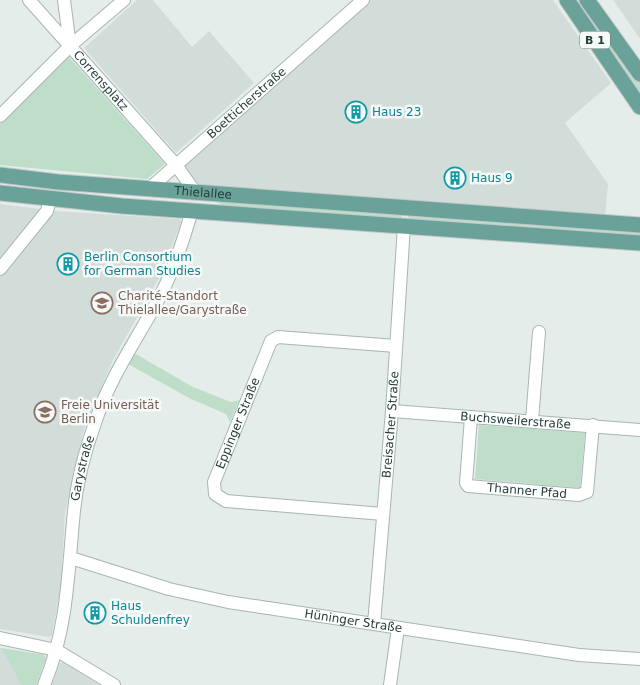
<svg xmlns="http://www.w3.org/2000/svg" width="640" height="685" viewBox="0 0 640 685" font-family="'DejaVu Sans',sans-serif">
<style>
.built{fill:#d2ddd9}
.green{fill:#bedeca}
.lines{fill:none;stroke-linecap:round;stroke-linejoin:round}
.minor-casing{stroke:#a7b5b2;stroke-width:14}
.major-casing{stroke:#c2c9c8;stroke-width:17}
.minor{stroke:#fff;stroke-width:12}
.major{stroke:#6aa299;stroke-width:15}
.labels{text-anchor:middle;stroke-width:5;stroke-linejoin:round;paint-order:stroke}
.shield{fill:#f5faf8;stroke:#637773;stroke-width:1}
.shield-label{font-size:11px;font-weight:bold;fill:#243f3a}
.street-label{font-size:12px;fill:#243f3a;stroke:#f5faf8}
.culture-label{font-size:12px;fill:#0d838f;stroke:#f5faf8;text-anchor:start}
.education-label{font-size:12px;fill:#785e54;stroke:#f5faf8;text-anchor:start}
</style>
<rect width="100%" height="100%" fill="#e4edea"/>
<path class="built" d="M137,0h16l39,47 17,-16 45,52 -78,70 -92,-105z
M367,0h186l58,83 -46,40 43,61 -3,33 -405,-31 -17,-19z
M613,0h27v39l-24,-35z
M0,204l56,7 123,8 2,3 -19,51 -49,87 -29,69 -19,84 -4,73 -9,49 -3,2 -49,-8z
M0,648l44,7 2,3 -10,27h-36z
M63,662l33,21 4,2h-48l8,-22z"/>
<path class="green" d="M573,0h8l59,82v14z
M69,57l96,107 -18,15 -147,-14v-41z
M217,201l185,10 -1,11 -176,-14z
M409,212l231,16v11l-232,-18z
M134,353l59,34 38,15 8,-2 -9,22 -4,-8 -37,-16 -61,-34z
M479,425l106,8 -5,55 -105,-9z
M1,648l43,7 2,3 -10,27h-14z"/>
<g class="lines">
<g class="minor-casing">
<g id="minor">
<path id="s1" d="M29,0l147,165 19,27"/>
<path d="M64,0l6,46"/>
<path d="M0,116l70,-70 54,-46"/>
<path id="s2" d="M149,189l214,-189"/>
<path d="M0,269l47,-58 3,-11"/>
<path id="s3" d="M392,411l248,19"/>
<path id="s4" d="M471,417l-5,66 2,3 111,9 8,-3 6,-67"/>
<path d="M532,420l7,-88"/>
<path id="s5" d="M383,514l-157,-13 -11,-7 -1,-12 57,-141 7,-4 118,9"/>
<path id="s6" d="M71,558l98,31 59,13 351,53 61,4"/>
<path id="s7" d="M374,624l18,-213 12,-185"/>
<path d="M0,638l56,12 58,35"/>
<path id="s8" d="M44,685c24,-57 24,-114 30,-174 3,-30 11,-60 21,-88 14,-44 40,-81 62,-121 16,-29 26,-60 35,-92"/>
<path d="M390,685l8,-57"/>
</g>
</g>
<g class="major-casing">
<g id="major">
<path d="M567,0l73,107"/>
<path d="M587,0l53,74"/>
<path id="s9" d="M0,175l58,7 582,43"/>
<path d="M0,193l122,13 518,37"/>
</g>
</g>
<use href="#minor" class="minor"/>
<use href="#major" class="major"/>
</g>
<defs>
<g id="building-ring" transform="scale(1.125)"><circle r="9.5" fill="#f5faf8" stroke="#0f9aa8" stroke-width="1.5"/><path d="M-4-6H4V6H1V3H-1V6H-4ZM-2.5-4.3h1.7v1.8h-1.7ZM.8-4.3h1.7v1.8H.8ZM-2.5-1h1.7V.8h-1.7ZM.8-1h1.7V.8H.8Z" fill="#0f9aa8"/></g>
<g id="university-ring" transform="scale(1.125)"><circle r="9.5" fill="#f5faf8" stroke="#8d6e63" stroke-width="1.5"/><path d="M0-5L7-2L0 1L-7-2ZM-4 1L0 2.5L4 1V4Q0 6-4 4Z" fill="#8d6e63"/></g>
</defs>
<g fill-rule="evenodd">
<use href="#building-ring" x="356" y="112"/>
<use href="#building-ring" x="455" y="178"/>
<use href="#building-ring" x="68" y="264"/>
<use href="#university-ring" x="102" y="303"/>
<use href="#university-ring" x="45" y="412"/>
<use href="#building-ring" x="95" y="613"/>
</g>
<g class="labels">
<rect class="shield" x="580" y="31.5" width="30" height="17" rx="4"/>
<g class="shield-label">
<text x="595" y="44">B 1</text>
</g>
<g class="street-label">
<text dy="4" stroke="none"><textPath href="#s1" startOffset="108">Corrensplatz</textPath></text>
<text dy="4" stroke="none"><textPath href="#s2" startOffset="130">Boetticherstraße</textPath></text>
<text dy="4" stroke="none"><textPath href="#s9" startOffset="204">Thielallee</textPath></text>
<text dy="4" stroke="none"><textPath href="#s3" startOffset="124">Buchsweilerstraße</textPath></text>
<text dy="4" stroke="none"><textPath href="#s5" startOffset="246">Eppinger Straße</textPath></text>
<text dy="4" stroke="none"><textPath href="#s7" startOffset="200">Breisacher Straße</textPath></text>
<text dy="4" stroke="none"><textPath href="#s8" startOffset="221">Garystraße</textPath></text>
<text dy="4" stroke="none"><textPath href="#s4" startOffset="129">Thanner Pfad</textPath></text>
<text dy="4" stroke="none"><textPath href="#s6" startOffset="290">Hüninger Straße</textPath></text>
</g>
<g class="culture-label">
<text x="372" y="116">Haus 23</text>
<text x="471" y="182">Haus 9</text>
<text x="84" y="261">Berlin Consortium<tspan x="84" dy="14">for German Studies</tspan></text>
<text x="111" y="610">Haus<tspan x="111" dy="14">Schuldenfrey</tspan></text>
</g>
<g class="education-label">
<text x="118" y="300">Charité-Standort<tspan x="118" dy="14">Thielallee/Garystraße</tspan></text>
<text x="61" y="409">Freie Universität<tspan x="61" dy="14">Berlin</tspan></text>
</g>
</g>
</svg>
